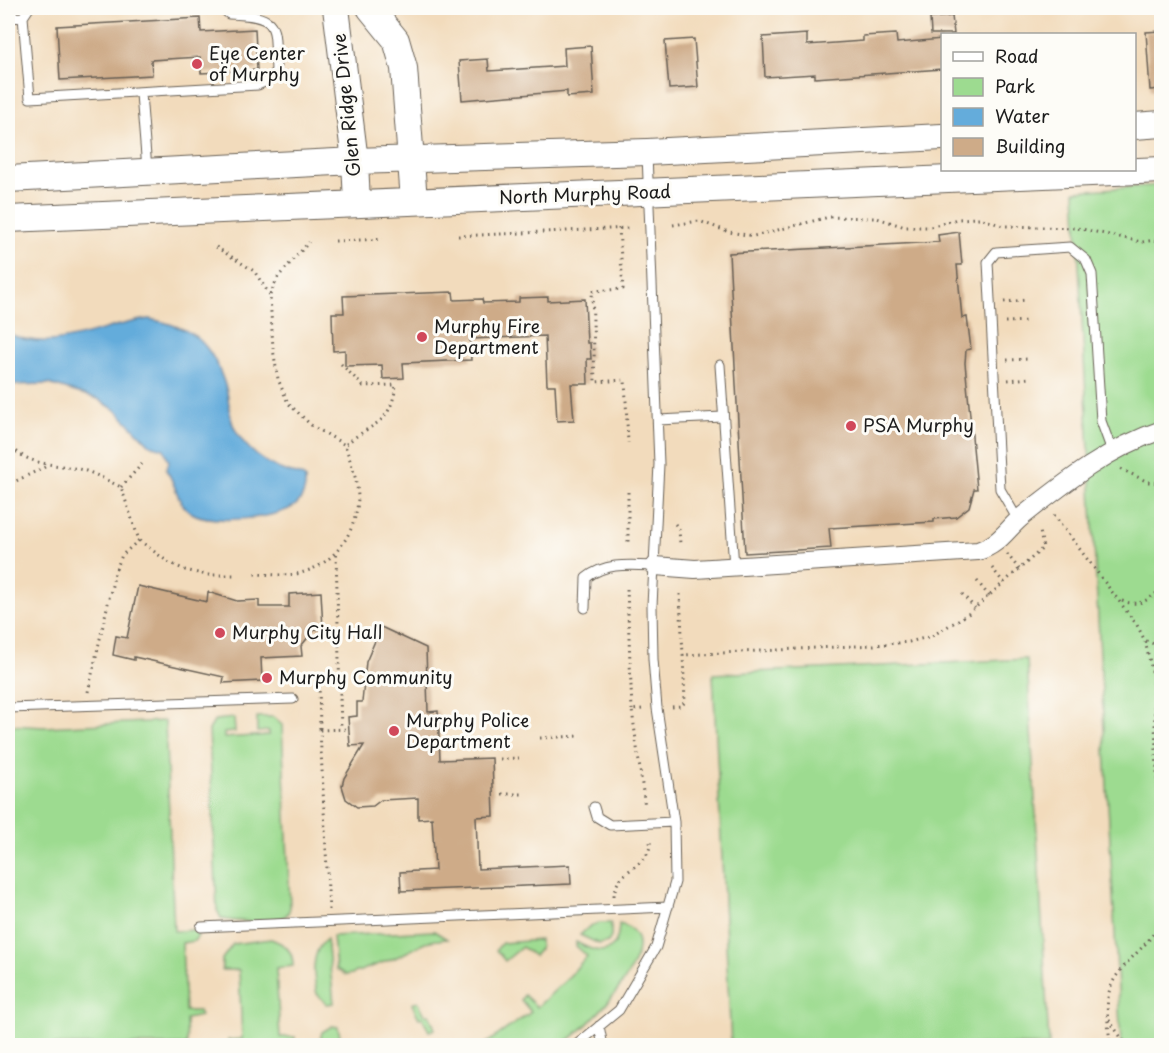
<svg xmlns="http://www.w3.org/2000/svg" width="1169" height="1053" viewBox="0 0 1169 1053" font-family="'Playpen Sans',sans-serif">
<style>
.green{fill:#9ddb90;stroke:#5c7c56;stroke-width:1.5}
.water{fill:#64acdb;stroke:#40647c;stroke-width:1.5}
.building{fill:#ceab88}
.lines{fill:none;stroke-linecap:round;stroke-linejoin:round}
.lane-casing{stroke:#675f54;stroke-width:11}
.street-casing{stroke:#675f54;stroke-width:20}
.secondary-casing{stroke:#675f54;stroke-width:28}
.path{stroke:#675f54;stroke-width:3;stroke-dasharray:1.5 4.5;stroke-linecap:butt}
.lane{stroke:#fff;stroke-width:9}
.street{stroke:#fff;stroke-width:18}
.secondary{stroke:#fff;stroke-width:26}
.poi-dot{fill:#d1495b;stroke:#fdfcf7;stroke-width:2}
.labels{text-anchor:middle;stroke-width:6;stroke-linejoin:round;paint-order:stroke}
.poi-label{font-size:18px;fill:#1c1c1c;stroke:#fdfcf7;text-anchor:start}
.street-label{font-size:18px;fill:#1c1c1c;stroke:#fdfcf7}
</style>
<rect width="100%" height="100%" fill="#fdfcf7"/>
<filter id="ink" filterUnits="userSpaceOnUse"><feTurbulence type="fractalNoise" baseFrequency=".0167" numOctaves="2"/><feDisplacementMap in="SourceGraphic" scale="12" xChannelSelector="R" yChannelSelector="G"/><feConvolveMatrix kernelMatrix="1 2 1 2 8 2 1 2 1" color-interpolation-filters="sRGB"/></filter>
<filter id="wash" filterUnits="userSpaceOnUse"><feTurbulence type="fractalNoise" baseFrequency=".008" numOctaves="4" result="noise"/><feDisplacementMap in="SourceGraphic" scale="24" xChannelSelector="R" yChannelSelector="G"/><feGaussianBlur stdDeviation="1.35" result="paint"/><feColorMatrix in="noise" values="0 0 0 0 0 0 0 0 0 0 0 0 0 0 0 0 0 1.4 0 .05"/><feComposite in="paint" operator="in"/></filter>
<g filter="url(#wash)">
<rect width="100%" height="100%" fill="#f2dbbc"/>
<path class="green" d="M1161,185v860h-40l-46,-854z
M1027,659l22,386h-318l-18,-371z
M257,717h16l9,8 8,182c-1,6 -3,9 -9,11 -11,4 -50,5 -60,0l-4,-8 -8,-180 6,-10 19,-2 1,14 -11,1v5l45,-3v-4l-12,1z
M165,721l9,210 19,-1 5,6 -4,5 -12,2 3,68h14l2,5 -15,3 1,26h-179v-320l36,2z
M599,923h12v14l-3,5 -9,2 -19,-9 10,-9z
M619,924c58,14 -33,108 -57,120 -10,5 -64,2 -78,1l47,-33 -10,-12 3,-5 13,12 29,-27 21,-24 -11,-10v-4c23,13 42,15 43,-18z
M434,931l13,8 -18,2 -34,17 -43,16 -6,1 -10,-6 -3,-33z
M271,939c14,5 22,11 22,27l-17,2 4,69h15l-1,8h-66v-5l14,-1 -3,-69h-17v-11l11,-15z
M327,939l7,64 -7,1 -10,-10c-4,-18 -7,-43 10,-55z
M540,940v9l-6,7 -12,-9 -17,14 -9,-11 6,-7z
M418,1001l7,14 4,-1 6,15 -6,2 -7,-14 -3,1 -7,-14z
M332,1026l6,1 4,18h-23l3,-13z"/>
<path class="water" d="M149,319c45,8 63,24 77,69 4,13 2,29 9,41 11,21 31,36 53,43 7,2 11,2 17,6 1,10 -1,19 -8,26 -17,15 -86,21 -105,9 -16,-9 -15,-29 -26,-43l3,-8 -5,-13 -14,-4 -33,-34 -19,-12 -49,-15 -41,1v-52c43,23 95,-9 141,-14z"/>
<g id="blocks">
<path class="building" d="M952,16l2,18h-23l-1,-16z
M200,18l1,14 54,-3 2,41 -56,3 -1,-16 -49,3 1,15 -92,5 -3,-54z
M1161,31v58l-11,1 -4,-58z
M807,34v11l56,-4v-5l33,-2 1,9 45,-4v30l-127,9v-4l-50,3 -2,-40z
M694,39l4,48 -29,2 -4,-48z
M591,46l3,49 -27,2v-6l-105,9 -3,-39 29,-2 1,12 76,-5 -1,-18z
M959,232l3,33h-5l5,53 5,-1 4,32 -5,1 -1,13 12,126h-3l-5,18 -13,10 -22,2v3l-105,6 2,20 -86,5 -16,-300 210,-11 -1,-7z
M453,292l1,8 28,-1 1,4 36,-1v-4l29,-1v4l37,-2 2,44h3l1,16h-4l1,25h-17l3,36 -17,1 -2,-36h-8l-2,-49 -75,3 1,21 -68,3 1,15 -21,1 -1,-14 -37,1v-16l-12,1 -1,-38h12l-1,-17z
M138,586l69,16 1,-10 29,9 22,-1v7h30v-13l32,-2 2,37h-8l-14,17 1,10 -41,2 1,23 -39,2 1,-6 -90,-20v3l-21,-5 3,-19 11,2z
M381,627l45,21 2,64 10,-1 2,49 52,-2 2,58 -18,1 2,52 92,-4 1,19 -170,7 -1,-19 35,-2 -3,-52 -14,1v-21l-37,2 -8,6 -16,1 -11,-8 -4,-13 2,-8 20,-33 -14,1 -2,-29 9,-1v-14h5l4,-40z"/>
</g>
</g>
<g filter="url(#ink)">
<use href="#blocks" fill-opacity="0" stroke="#675f54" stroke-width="1.5"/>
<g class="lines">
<g class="lane-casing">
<path id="lane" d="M29,8l-6,9 7,81 228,-13 9,-4 9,-10c-2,-47 5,-55 -47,-57l-7,-6
M8,18l15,-1
M141,94l6,75
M720,365l14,202
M658,420l65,-3
M1018,520l-18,-31 -12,-227 8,-10 74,-5 16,13 6,14 9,147 11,30
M585,608l1,-30c20,-16 44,-13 69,-12
M8,708l285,-9
M594,807l3,10 13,8 64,-3
M201,927l467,-20
M599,1026l4,20
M575,1046l44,-36 37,-63 19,-65 -1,-60 -17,-114 -4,-49 -1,-53 7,-142 -12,-310"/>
</g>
<g class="street-casing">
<path id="street" d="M655,566l40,3 283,-18c22,-6 29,-23 46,-36 43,-34 86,-68 138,-85"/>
</g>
<g class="secondary-casing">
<path id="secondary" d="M336,8l19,153 2,42
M370,8l26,32 8,28 10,133
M1134,126l28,-2
M8,179l347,-18 292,-9 295,-15
M8,219l1154,-49"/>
</g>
<path class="path" d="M673,225l26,-4 30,11 25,4 75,-19 48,1 28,9h25l27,-8 23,-1 23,8 74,2 65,14 20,-3
M619,228l4,61 -31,2 3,91 30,-2 3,63
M458,236l171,-8
M335,241l48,-2
M216,247l38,24 16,24 3,54 5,30 10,24 23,22 34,20c6,19 16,42 12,63 -5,30 -24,55 -53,64 -14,5 -36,2 -51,2
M270,295l8,-18 31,-35
M1004,302l23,-2
M1005,322l23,-1
M1007,360l22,-1
M341,364l22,22 33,-1c-6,42 -23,36 -51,60
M1008,380l22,-2
M8,443c21,26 49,19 78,28 12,4 24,11 35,16l18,53 29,22 17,8 22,5h28
M1121,469l27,13 14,1
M121,487l21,-23
M8,489l8,-8 31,-15
M628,492v51
M1054,515l83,110 8,16 8,34 9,222
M675,524l4,5 1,15
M1007,554l12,15
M336,555l5,174
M992,568l12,15
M977,581l12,15
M627,589l5,121
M680,594l3,61
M962,594l13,14
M1122,601c18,6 27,-1 40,-13
M1146,641l16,6
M292,684l27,-2 1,48
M88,692l27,-120 7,-17 17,-15
M672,707l9,-1 4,-4 -2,-47 191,-10 35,-3 23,-6 36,-22 75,-66 -3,-17
M642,709l-10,1 13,97
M540,738l39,-2
M500,759l19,-1
M502,794h20
M614,896c2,-30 39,-28 36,-57
M329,910l-9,-180 29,-1
M1109,1020l18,26
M1110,1046c-1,-20 -6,-42 1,-60 11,-27 46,-43 51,-72"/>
<use href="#lane" class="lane"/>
<use href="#street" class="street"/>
<use href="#secondary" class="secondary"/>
</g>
</g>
<g class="poi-dot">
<circle cx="197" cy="64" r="6"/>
<circle cx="422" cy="337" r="6"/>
<circle cx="851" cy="426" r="6"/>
<circle cx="220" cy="633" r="6"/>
<circle cx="267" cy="678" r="6"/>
<circle cx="394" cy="731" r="6"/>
</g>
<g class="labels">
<g class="poi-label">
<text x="209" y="60">Eye Center<tspan x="209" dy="21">of Murphy</tspan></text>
<text x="434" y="333">Murphy Fire<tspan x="434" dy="21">Department</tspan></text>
<text x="863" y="432">PSA Murphy</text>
<text x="232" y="639">Murphy City Hall</text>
<text x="279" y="684">Murphy Community</text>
<text x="406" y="727">Murphy Police<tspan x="406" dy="21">Department</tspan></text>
</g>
<g class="street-label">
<text transform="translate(347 105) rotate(-96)" y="6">Glen Ridge Drive</text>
<text transform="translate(585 195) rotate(-2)" y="6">North Murphy Road</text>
</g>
</g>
<rect width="1169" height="1053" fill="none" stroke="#fdfcf7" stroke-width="30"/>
<rect x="941" y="33" width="195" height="138" fill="#fdfcf7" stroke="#a3a29f" stroke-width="1.5"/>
<rect x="953" y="52" width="30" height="9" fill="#ffffff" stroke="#a3a29f" stroke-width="1.5"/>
<text x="995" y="63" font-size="18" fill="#1c1c1c">Road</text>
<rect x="953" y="78" width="30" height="18" fill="#9ddb90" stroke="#a3a29f" stroke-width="1.5"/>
<text x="995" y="93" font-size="18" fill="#1c1c1c">Park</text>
<rect x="953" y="108" width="30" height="18" fill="#64acdb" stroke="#a3a29f" stroke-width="1.5"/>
<text x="995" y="123" font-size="18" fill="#1c1c1c">Water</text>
<rect x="953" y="138" width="30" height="18" fill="#ceab88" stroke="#a3a29f" stroke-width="1.5"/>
<text x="995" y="153" font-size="18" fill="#1c1c1c">Building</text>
</svg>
